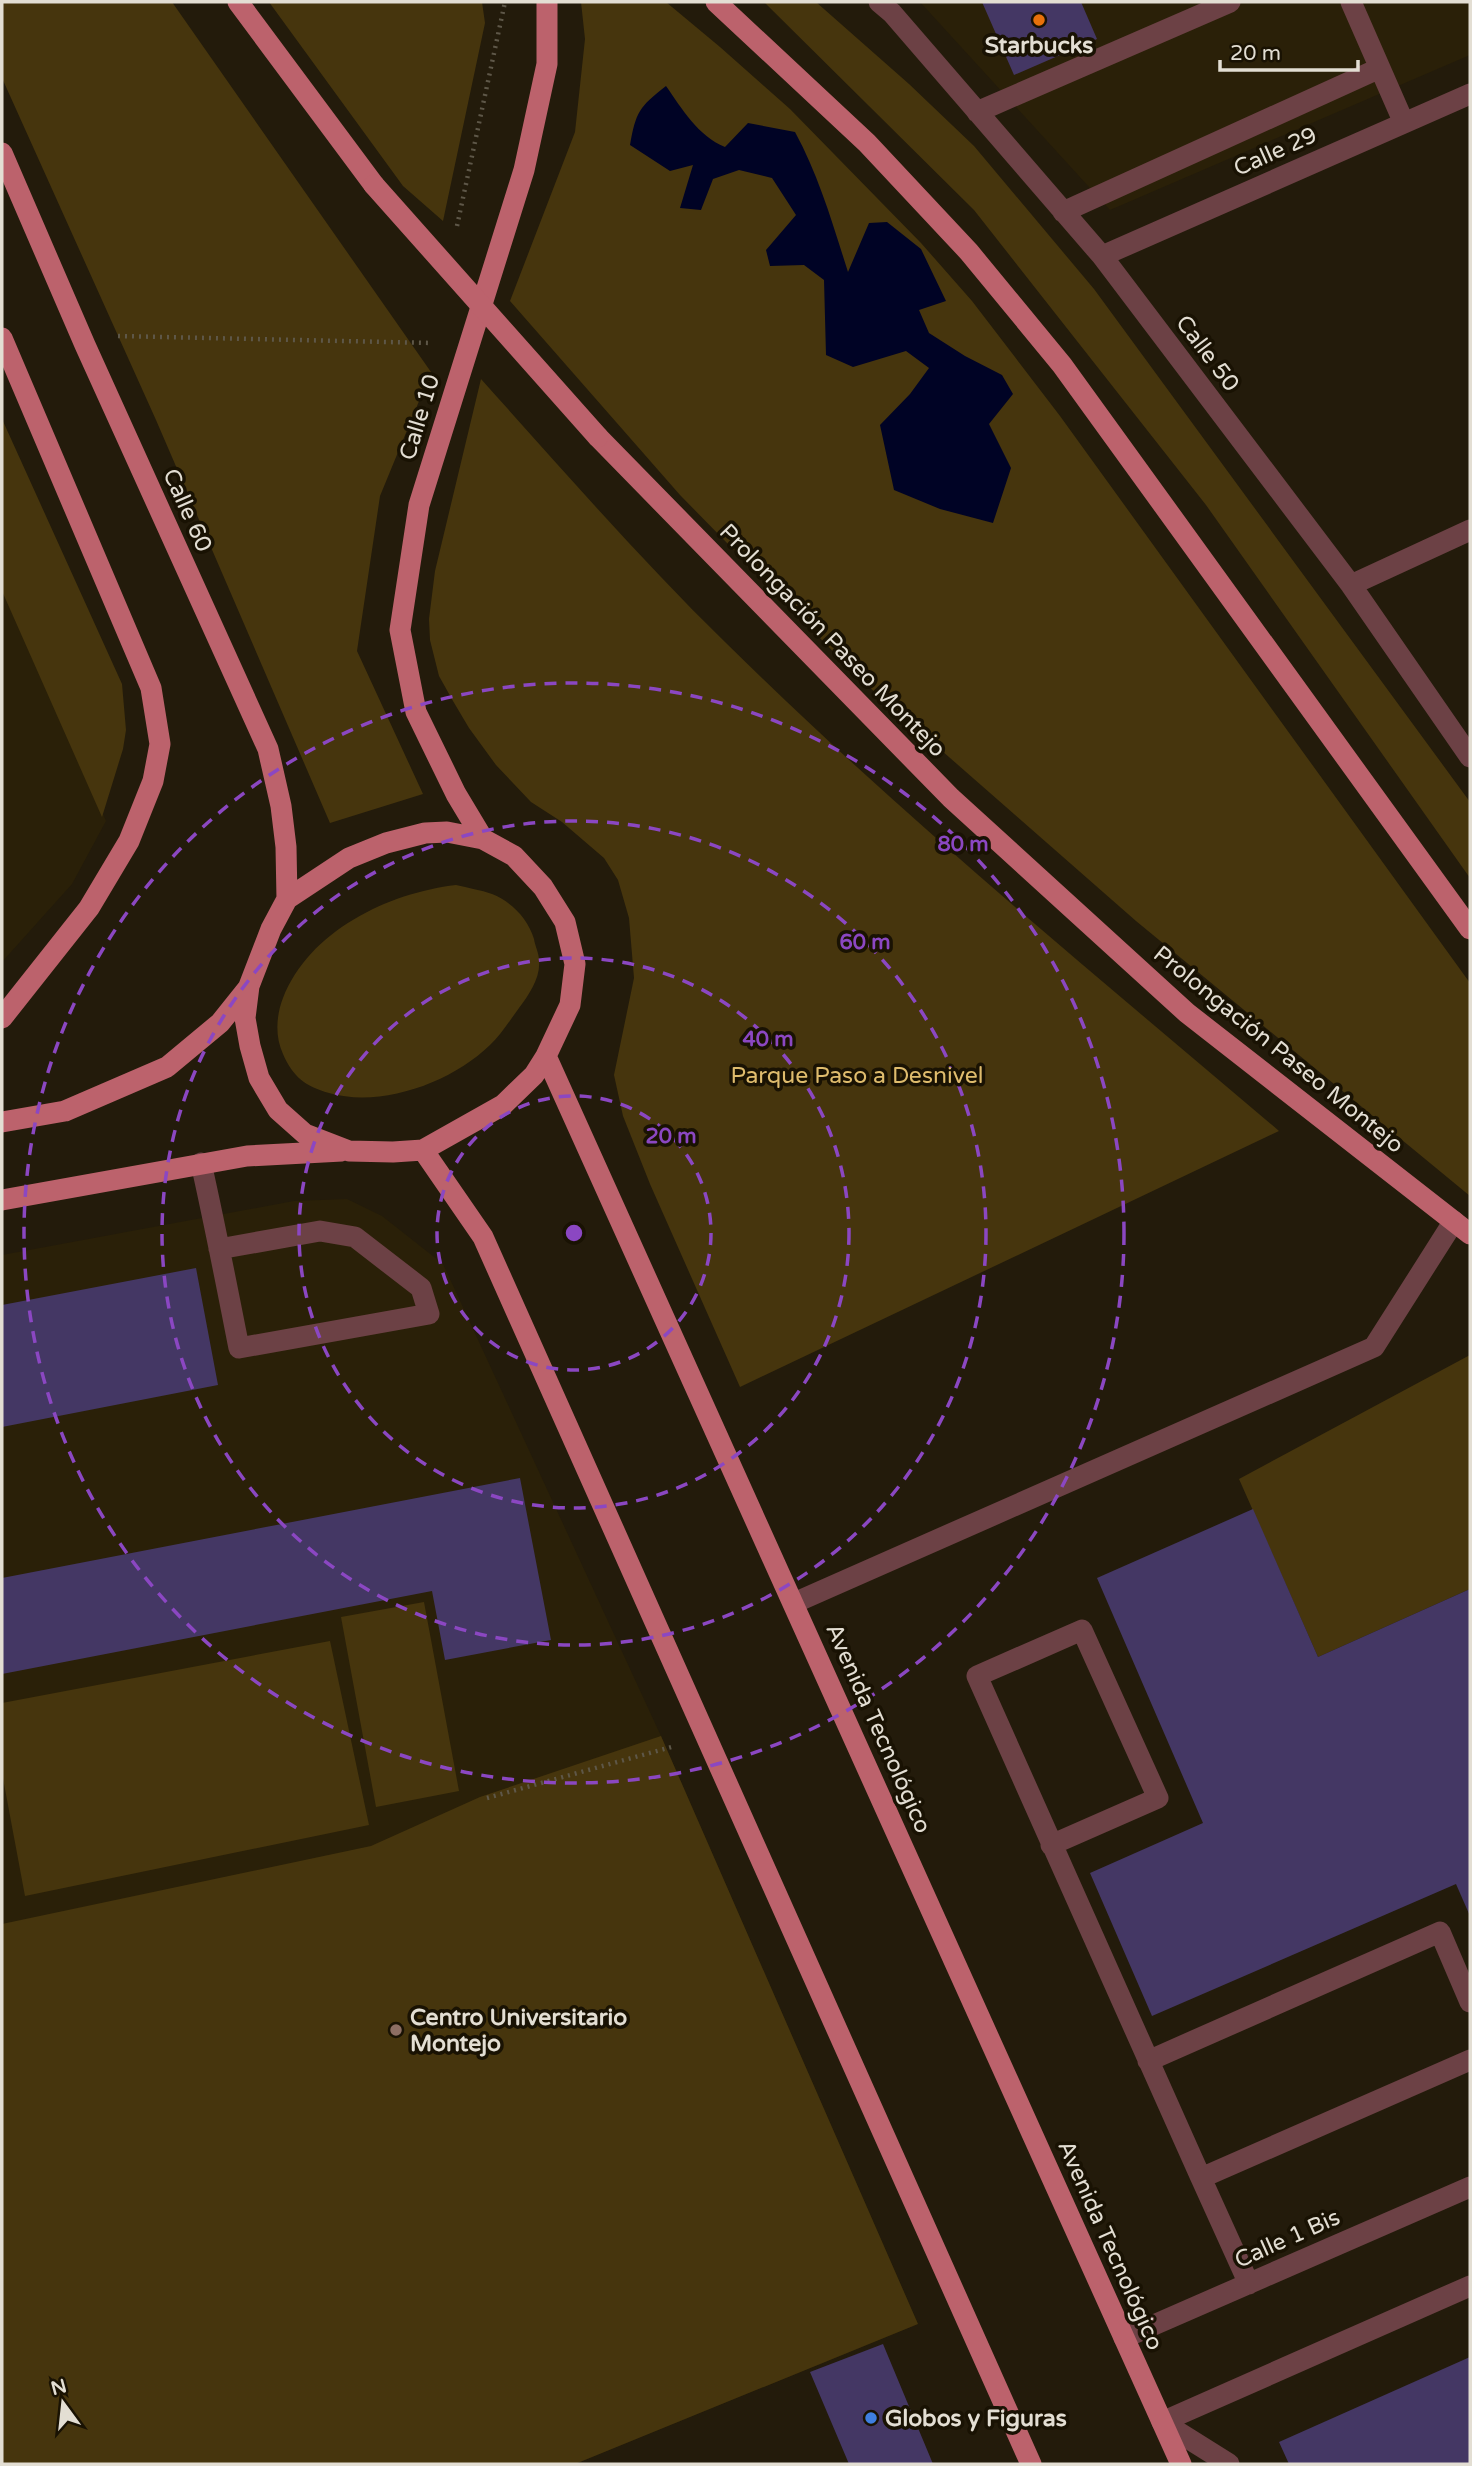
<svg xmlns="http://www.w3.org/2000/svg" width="1472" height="2466" viewBox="0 0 1472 2466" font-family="'Varela Round',sans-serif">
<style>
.built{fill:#2a2008}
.green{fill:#46350d}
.water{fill:#000325}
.building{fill:#443764}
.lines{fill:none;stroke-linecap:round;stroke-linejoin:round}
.path{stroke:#5e5748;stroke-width:4.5;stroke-dasharray:2 5;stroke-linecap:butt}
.minor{stroke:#6c4145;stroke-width:21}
.major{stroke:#bc626c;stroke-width:21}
.major-bridge{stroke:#bc626c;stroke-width:21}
.ring{fill:none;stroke:#8b47c2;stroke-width:3.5;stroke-dasharray:12 9}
.food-dot{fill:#e8710a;stroke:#191203;stroke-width:2.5}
.education-dot{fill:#8d6e63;stroke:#191203;stroke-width:2.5}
.shop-dot{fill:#3f7fe0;stroke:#191203;stroke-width:2.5}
.labels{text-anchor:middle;stroke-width:7;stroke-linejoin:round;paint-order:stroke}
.poi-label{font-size:23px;font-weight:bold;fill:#e3ded3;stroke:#191203;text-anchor:start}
.street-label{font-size:23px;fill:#e3ded3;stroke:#191203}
.park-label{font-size:23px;fill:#dfbc6d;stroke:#191203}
.centre{fill:#8b47c2;stroke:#191203;stroke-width:3.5}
.ring-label{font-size:21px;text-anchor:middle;font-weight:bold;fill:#8b47c2;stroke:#191203;stroke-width:7;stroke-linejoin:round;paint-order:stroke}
</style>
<rect width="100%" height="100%" fill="#231b0b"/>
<path class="built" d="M920,2h550v53l-360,155z
M2,579l104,242 -34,63 -70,78z
M347,1199l35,17 61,48 218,472 257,588 -343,140h-573v-1209l292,-54z"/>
<path class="green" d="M2,2h170l259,370 -51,124 -23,155 66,143 -93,29 -174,-403 -154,-342z
M269,2h213l3,21 -42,198 -40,-35z
M581,2h85l54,45 70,62 131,134 51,58 88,115 410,567v213l-334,-275 -276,-242 -180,-184 -170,-194 65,-169 10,-93z
M764,2h52l93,82 65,62 120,143 376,513v76l-264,-373 -232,-295z
M481,379c80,89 159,180 244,263 175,173 366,329 554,489l-539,256 -90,-203 -27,-68 -9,-41 20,-97 -5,-60 -11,-38 -14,-22 -42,-36 -31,-20 -35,-37 -27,-37 -16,-27 -14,-25 -9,-36 -1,-21 6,-48z
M2,419l120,265 4,46 -3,19 -21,68 -100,-226z
M456,885c12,3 25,5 36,9 20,8 36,25 42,45 1,7 5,14 5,21 2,17 -10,35 -20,48 -9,12 -18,27 -29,37 -39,38 -109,63 -161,48 -24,-7 -36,-16 -46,-39 -8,-17 -7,-38 0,-56 26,-67 105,-105 173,-113z
M1470,1355v234l-152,68 -79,-178z
M424,1602l35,189 -83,16 -35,-190z
M330,1641l39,184 -344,71 -23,-123v-70z
M661,1736l257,588 -343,140h-573v-540l369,-78 109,-49z"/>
<path class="water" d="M666,86c16,23 32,50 59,61l23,-24 47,9c24,44 38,93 53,140l21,-49 18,-1 34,27 25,52 -27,9 10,23 36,23 37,19 11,19 -24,30 22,44 -18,55 -53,-14 -46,-19 -14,-65 30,-31 19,-26 -23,-17 -53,16 -27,-12 -2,-75 -20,-15 -34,1 -4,-16 30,-35 -24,-37 -33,-8 -26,9 -12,31 -21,-2 13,-43 -23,6 -40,-26c6,-33 9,-38 36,-59z"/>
<path class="building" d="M982,2h99l16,37 -83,36z
M196,1268l22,117 -216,42v-122z
M520,1478l31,162 -106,20 -13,-69 -430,83v-96z
M1253,1509l65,148 152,-68v327l-14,-32 -304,132 -62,-143 113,-50 -106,-245z
M883,2344l50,120h-84l-39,-92z
M1470,2357v107h-181l-10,-22z"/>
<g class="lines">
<path class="path" d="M457,226l48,-224
M118,336l314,7
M487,1798l188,-52"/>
<path class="minor" d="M879,2l13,11 210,243 249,329 119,172
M1351,2l53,121
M977,112l253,-110
M1063,212l317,-144
M1102,256l368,-162
M1351,585l119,-55
M201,1163c14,62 26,124 38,185l190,-34 -8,-26 -66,-51 -35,-6 -101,18
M794,1603l580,-256 80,-126
M1051,1845l107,-47 -76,-168 -105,46 224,502 269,-118
M1148,2061l292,-129 30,70
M1201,2178l48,106
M1124,2338l346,-151
M1162,2422l308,-136
M1162,2422l67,42"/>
<path class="major" d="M238,2l136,183
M716,2l151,141 102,109 93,113 408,564
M2,153l83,192 183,404 13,57 5,41 1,52
M2,338l149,350 9,56 -7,37 -24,60 -40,67 -87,110
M598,437l353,361 236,215 283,221
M447,832l36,7 31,17 29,31 22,35 10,42 -5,41 -24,51 -12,19 -31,30 -80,45 -30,2 -44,-1 -44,-17 -27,-24 -19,-32 -9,-32 -5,-28 4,-32 22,-57 16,-30 62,-41 37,-15 39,-10z
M483,839l-27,-45 -40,-82 -16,-82 19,-125 105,-335 23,-106v-62
M546,1056l635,1408
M2,1122l63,-11 102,-44 53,-44 28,-35
M423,1150l60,87 548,1227
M2,1200l245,-44 95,-5"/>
<path class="major-bridge" d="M374,185l224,252"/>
</g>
<g class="ring">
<circle cx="574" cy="1233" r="137"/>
<circle cx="574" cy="1233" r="275"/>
<circle cx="574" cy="1233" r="412"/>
<circle cx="574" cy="1233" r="550"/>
</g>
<circle class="food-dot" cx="1039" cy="20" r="7"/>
<circle class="education-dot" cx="396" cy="2030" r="7"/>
<circle class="shop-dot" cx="871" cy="2418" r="7"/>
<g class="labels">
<g class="poi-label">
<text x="1039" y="53" text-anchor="middle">Starbucks</text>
<text x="410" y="2025">Centro Universitario<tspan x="410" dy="26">Montejo</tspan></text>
<text x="885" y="2426">Globos y Figuras</text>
</g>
<g class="street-label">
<text transform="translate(1275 151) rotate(-24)" y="8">Calle 29</text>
<text transform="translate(1208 353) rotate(53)" y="8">Calle 50</text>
<text transform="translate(419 417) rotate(-73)" y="8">Calle 10</text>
<text transform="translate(188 510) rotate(66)" y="8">Calle 60</text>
<text transform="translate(833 640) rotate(46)" y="8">Prolongación Paseo Montejo</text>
<text transform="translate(1279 1049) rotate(39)" y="8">Prolongación Paseo Montejo</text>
<text transform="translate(879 1728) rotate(66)" y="8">Avenida Tecnológico</text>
<text transform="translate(1287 2238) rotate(-24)" y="8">Calle 1 Bis</text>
<text transform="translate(1111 2245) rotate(66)" y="8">Avenida Tecnológico</text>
</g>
<g class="park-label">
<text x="857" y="1083">Parque Paso a Desnivel</text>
</g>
</g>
<circle cx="574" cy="1233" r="10" class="centre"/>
<g class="ring-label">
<text x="963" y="851">80 m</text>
<text x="865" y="949">60 m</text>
<text x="768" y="1046">40 m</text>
<text x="671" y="1143">20 m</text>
</g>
<rect width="1472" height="2466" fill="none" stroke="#e3ded3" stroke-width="7"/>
<g transform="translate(63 2403) rotate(345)" stroke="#191203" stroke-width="5" paint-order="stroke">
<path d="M0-5L12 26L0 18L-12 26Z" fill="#e3ded3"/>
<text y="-10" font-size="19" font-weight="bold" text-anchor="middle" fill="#e3ded3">N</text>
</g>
<path d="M1220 60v10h138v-10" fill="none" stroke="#e3ded3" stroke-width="3.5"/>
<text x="1230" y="60" font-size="21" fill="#e3ded3" stroke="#191203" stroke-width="5" paint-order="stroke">20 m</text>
</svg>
